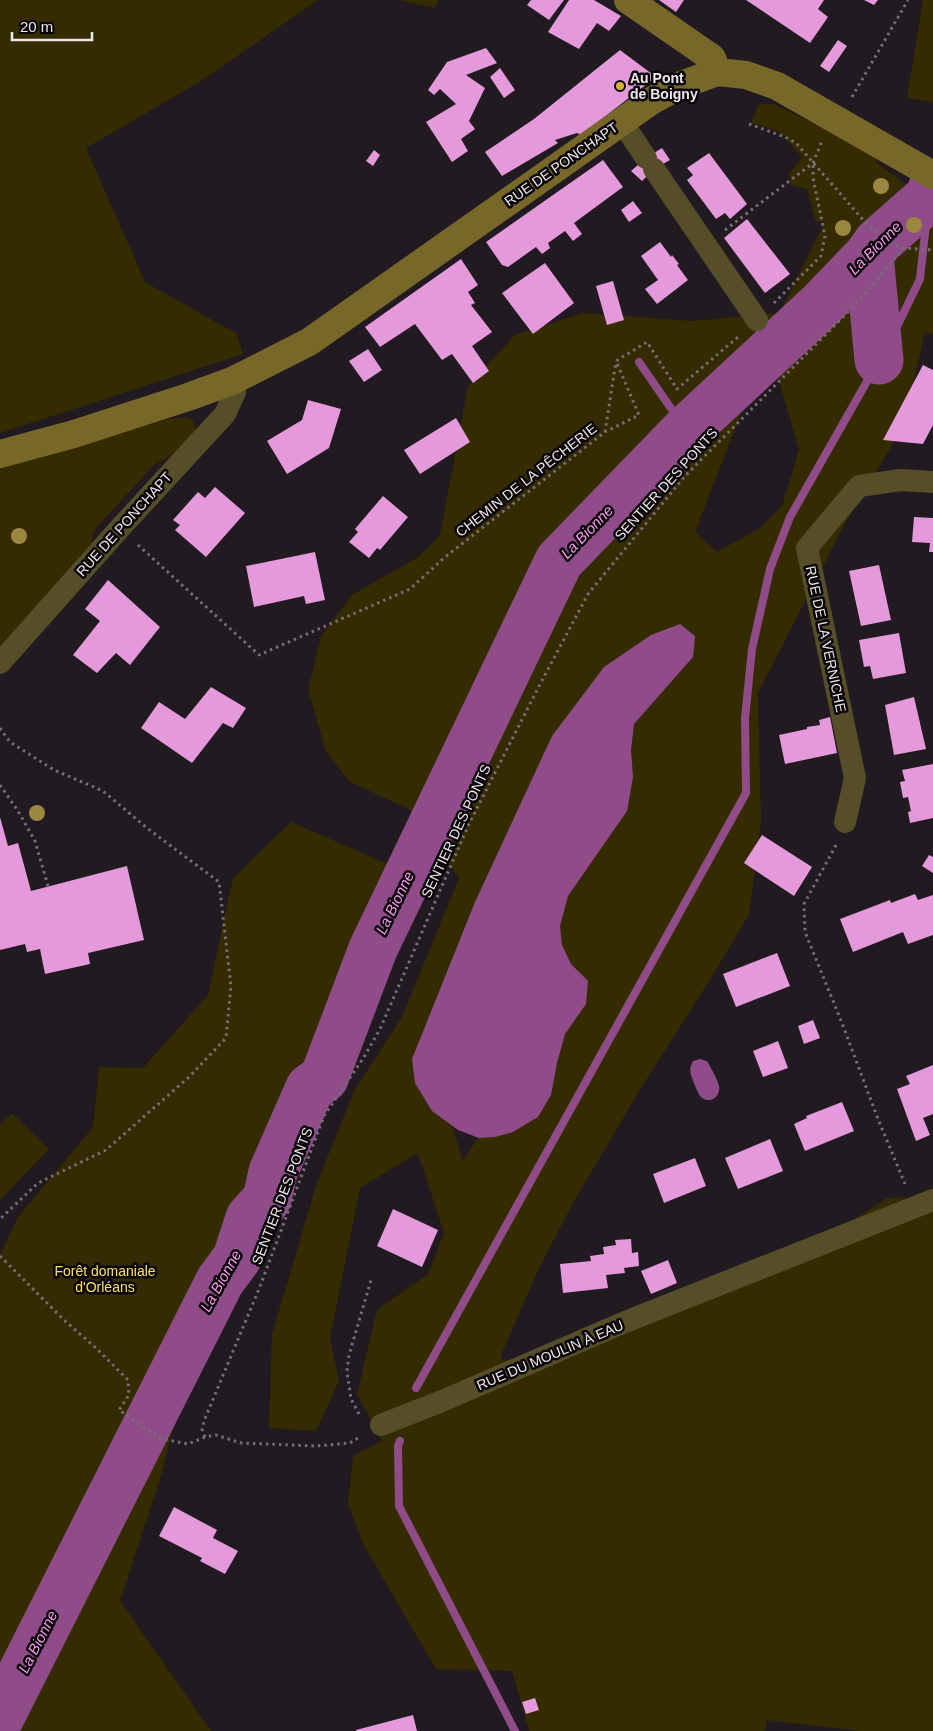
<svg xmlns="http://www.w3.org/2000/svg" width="933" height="1731" viewBox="0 0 933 1731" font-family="Arial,sans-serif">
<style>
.green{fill:#352b00;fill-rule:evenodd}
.water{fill:#904c89}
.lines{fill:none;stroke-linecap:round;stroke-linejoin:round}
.stream{stroke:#904c89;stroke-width:8}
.river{stroke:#904c89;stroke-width:49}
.building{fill:#e499db}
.path{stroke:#766f75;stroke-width:3;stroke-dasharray:2.5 4;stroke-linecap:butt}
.street{stroke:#564d29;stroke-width:22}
.secondary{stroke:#77682a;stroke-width:28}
.tree{fill:#9c8741}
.poi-dot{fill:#d3b635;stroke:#090609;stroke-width:2}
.labels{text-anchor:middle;stroke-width:5;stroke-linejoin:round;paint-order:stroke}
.poi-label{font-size:14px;font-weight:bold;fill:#ede7ec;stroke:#090609;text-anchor:start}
.street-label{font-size:14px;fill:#ede7ec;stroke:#090609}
.park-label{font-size:14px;fill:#ffe05b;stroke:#090609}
.water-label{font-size:15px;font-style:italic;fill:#f99bee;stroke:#090609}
</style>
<rect width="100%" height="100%" fill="#221a21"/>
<path class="green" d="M0,0h318l-117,81 -115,67 59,134 92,52 6,20 -243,79z
M398,0h41l-4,8z
M923,0h10v102l-26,-4z
M759,104h15l45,22 56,30 2,7 56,41v130l-8,-2 -22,95 -59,98 -86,168 3,129 -12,92 -38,64 -70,110 -67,113 -35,67 -38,87 1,5 49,2 304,-143 32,-21 34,-1 12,1v533h-74l-92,-11 -2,11h-236l-17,-60 -76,-2 -73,-125 -15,-41 5,-47 29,-15 -25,-47 20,-84 51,-36 16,-41 -26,-80 -58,35 -30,151 9,42 -23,50 -47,-3 3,-94 45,-151 37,-92 48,-74 57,-139 -50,-69 -59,-27 -24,-30 -18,-62 13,-54 31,-41 66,-38 22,-22 28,-149 47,-51 68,-22 109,8 88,-8 45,-92 -9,1 -9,-33 -16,-4 -2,-11 13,-17 -24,-26 -27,-8zM776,370l23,79 -17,57 -22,22 -43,24 -22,-20 54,-139zM434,1066l50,62 -21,33z
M186,417l6,3 4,8 -1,8 -13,13 -29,17 -58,63 -6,21 -89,104v-187l167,-48z
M291,822l138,60 -148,249 -82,197 -39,151 -40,122 91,130h-211v-476l18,-38 75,-90 6,-60 44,1 65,-73 25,-117z
M12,1113l37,36 -49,51v-75z"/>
<path class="water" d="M680,624l15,12 -2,21 -59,67 -3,26 2,27 -6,34 -59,85 -8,30 2,19 9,19 17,17 -2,23 -21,30 -8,29 -6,32 -13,22 -25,15 -18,5 -16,1 -21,-8 -26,-19 -17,-28 -3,-24 63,-157 77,-166 52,-69 47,-32z
M700,1059l7,2c4,7 10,17 12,25 2,10 -9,19 -18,11 -3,-3 -5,-9 -7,-14 -3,-8 -6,-13 -1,-22z"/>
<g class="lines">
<path class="stream" d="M639,362l47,68
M416,1388l330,-595 -1,-75 7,-69 18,-80 20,-52 101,-178 29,-60 9,-82
M400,1441l-2,5 1,60 116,225"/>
<path class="river" d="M869,255l10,105
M0,1717l220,-436 17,-23 13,-40 17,-19 6,-27 37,-84 14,-10 49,-129 186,-388 127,-131 136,-126 47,-49 9,-13 51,-45 4,-10"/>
</g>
<path class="building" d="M531,0h33l-15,20 -22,-15z
M569,0h25l27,16 -12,15 -12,-8 -18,26 -31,-17z
M659,0h25l-8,12z
M746,0h78l-6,9 10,8 -18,26z
M864,0h14l-4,5z
M838,40l9,6 -18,26 -9,-6z
M486,48l11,15 -31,12 19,13 -16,33 6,8 -14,10 7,12 -16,11 -26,-40 30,-18 -16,-15 -6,6 -6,-5 19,-28z
M620,50l36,27 -75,58 -4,-2 -22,7 3,3 -56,33 -17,-24 49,-33z
M500,68l15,22 -11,8 -14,-21z
M662,148l8,12 -16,9 -12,12 -11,-10 15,-13z
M374,150l6,5 -7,11 -7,-5z
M709,153l38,51 -17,15 -5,-6 -9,6 -29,-39 6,-5 -6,-7z
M603,160l20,27 -49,36 8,11 -9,7 -8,-10 -17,12 2,5 -8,6 -6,-7 -28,20 -6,-2 -16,-23z
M633,201l9,12 -13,9 -8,-12z
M747,219l43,55 -25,19 -41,-55z
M660,242l11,15 1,-2 7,9 -2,1 11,15 -31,24 -12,-15 13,-9 -17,-24z
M461,259l17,26 -10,7 7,11 -4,2 21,27 -20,14 17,25 -16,12 -21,-29 -10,6 -27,-36 -35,23 -15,-20z
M545,263l29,40 -41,31 -31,-41z
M613,281l11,39 -17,5 -11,-39z
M368,349l14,21 -18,12 -15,-21z
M923,365l10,5v55l-10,19 -40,-4z
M308,400l33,9 -12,39 -42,26 -20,-33 35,-21z
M456,418l14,24 -50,32 -16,-24z
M215,487l30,26 -39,44 -31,-27 5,-5 -7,-5 25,-28 7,6z
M383,496l25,21 -28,33 -3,-2 -8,10 -20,-16 9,-10 -3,-3z
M914,517l19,1v34h-4l1,-9 -18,-1z
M315,552l10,48 -19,4 -2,-8 -50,11 -8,-41z
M879,565l12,55 -30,6 -12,-55z
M108,580l52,47 -30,38 -14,-12 -19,20 -24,-18 27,-34 -15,-12z
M899,633l7,40 -33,6 -3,-13 -6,1 -5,-27z
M211,687l35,21 -13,20 -10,-5 -31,40 -51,-35 18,-26 26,17z
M914,697l12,52 -32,6 -9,-50z
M830,717l7,36 -52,11 -6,-29 28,-6v-2l13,-2 -1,-5z
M933,764v54l-23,5 -2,-11 3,-1 -3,-14 -5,1 -3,-16 5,-1 -3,-11z
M0,817l8,29 10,-3 13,48 96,-25 17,74 -56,13 2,11 -45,10 -5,-25 -13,3 -2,-8 -25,6z
M762,835l50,32 -18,29 -50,-33z
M929,855l4,2v16l-11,-7z
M915,894l3,6 15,-5v40l-25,9 -5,-12 -50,20 -13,-33 50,-19 1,3z
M777,953l13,33 -54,21 -13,-33z
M813,1020l7,18 -16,6 -6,-18z
M778,1041l10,27 -25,9 -10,-26z
M933,1065v49l-10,4 7,17 -14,6 -19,-52 13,-5 -4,-8z
M842,1102l12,29 -49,20 -11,-27 13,-6 -1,-2z
M770,1139l13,32 -45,18 -13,-31z
M695,1158l11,28 -42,17 -11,-29z
M393,1209l45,21 -16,37 -45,-21z
M631,1239l1,14 6,-1 1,14 -15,2 1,5 -19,2 2,13 -45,5 -3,-29 31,-3 -1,-5 14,-2 -1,-7 13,-2 -1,-5z
M668,1260l9,23 -26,11 -10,-23z
M174,1507l43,23 -4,8 25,13 -13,23 -25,-13 2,-3 -43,-22z
M535,1698l4,12 -13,4 -4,-12z
M413,1715l4,16h-61v-1z"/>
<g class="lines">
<path class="path" d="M852,97l56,-97
M749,124l36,13 11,6 69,79 24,21 14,5 30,2
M725,230l88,-67 9,-22
M774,303l47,-47 4,-20 -12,-58v-15
M605,432l11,-71
M138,545l121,110 151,-66 35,-32 160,-125 34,-17 -23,-54 31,-19 30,47 61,-52
M0,728l10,14 44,28 49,21 44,37 72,54 12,104 -5,52 -37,39 -83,73 -68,33 -38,36
M0,785l18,26 17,30 13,45
M836,845l-32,59 1,28 37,91 36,96 27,65
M0,1256l64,64 33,29 31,31 1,15 -10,15 40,28 29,6 17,-7 11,-2 25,8 75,3 34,-3 11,-7
M359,1414l-8,-15 -4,-28 2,-16 23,-78
M205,1437l-3,-8 2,-8 55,-132 65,-173 40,-59 16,-28 88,-203 69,-136 51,-96 97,-118 166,-167 31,-35 21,-26"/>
<path class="street" d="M622,122l24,36
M654,169l103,151
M0,663l120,-135 105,-114 10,-22 -3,-11
M845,822l10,-44 -48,-230 52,-62 42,-6 32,2
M381,1425l61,-24 183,-79 308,-122"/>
<path class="secondary" d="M628,0l84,58 5,14
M0,454l74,-20 114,-37 44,-16 77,-39 342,-241 30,-16 36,-13 29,3 31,11 156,89"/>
</g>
<g class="tree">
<circle cx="881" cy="186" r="8"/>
<circle cx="914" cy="225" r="8"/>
<circle cx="843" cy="228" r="8"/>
<circle cx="19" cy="536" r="8"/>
<circle cx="37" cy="813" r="8"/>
</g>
<circle class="poi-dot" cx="620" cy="86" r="5"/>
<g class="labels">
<g class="poi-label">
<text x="630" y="83">Au Pont<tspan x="630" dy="16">de Boigny</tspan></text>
</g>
<g class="street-label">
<text transform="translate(561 164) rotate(-35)" y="5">RUE DE PONCHAPT</text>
<text transform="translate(526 480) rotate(-38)" y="5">CHEMIN DE LA PÊCHERIE</text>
<text transform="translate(666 484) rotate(-48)" y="5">SENTIER DES PONTS</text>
<text transform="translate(124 524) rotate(-48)" y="5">RUE DE PONCHAPT</text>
<text transform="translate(826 639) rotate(78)" y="5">RUE DE LA VERNICHE</text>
<text transform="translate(456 831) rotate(-65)" y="5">SENTIER DES PONTS</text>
<text transform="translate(282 1196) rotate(-69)" y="5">SENTIER DES PONTS</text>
<text transform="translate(550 1355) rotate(-23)" y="5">RUE DU MOULIN À EAU</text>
</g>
<g class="park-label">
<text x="105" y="1276">Forêt domaniale<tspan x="105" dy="16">d'Orléans</tspan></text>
</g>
<g class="water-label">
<text transform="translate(875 248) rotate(-45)" y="5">La Bionne</text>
<text transform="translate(587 532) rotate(-46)" y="5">La Bionne</text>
<text transform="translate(395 903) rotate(-64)" y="5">La Bionne</text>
<text transform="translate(221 1281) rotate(-61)" y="5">La Bionne</text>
<text transform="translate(38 1642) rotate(-63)" y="5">La Bionne</text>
</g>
</g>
<path d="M12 32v8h80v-8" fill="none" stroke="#ede7ec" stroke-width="2.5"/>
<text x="20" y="32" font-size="15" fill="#ede7ec" stroke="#090609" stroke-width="4" paint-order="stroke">20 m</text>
</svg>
